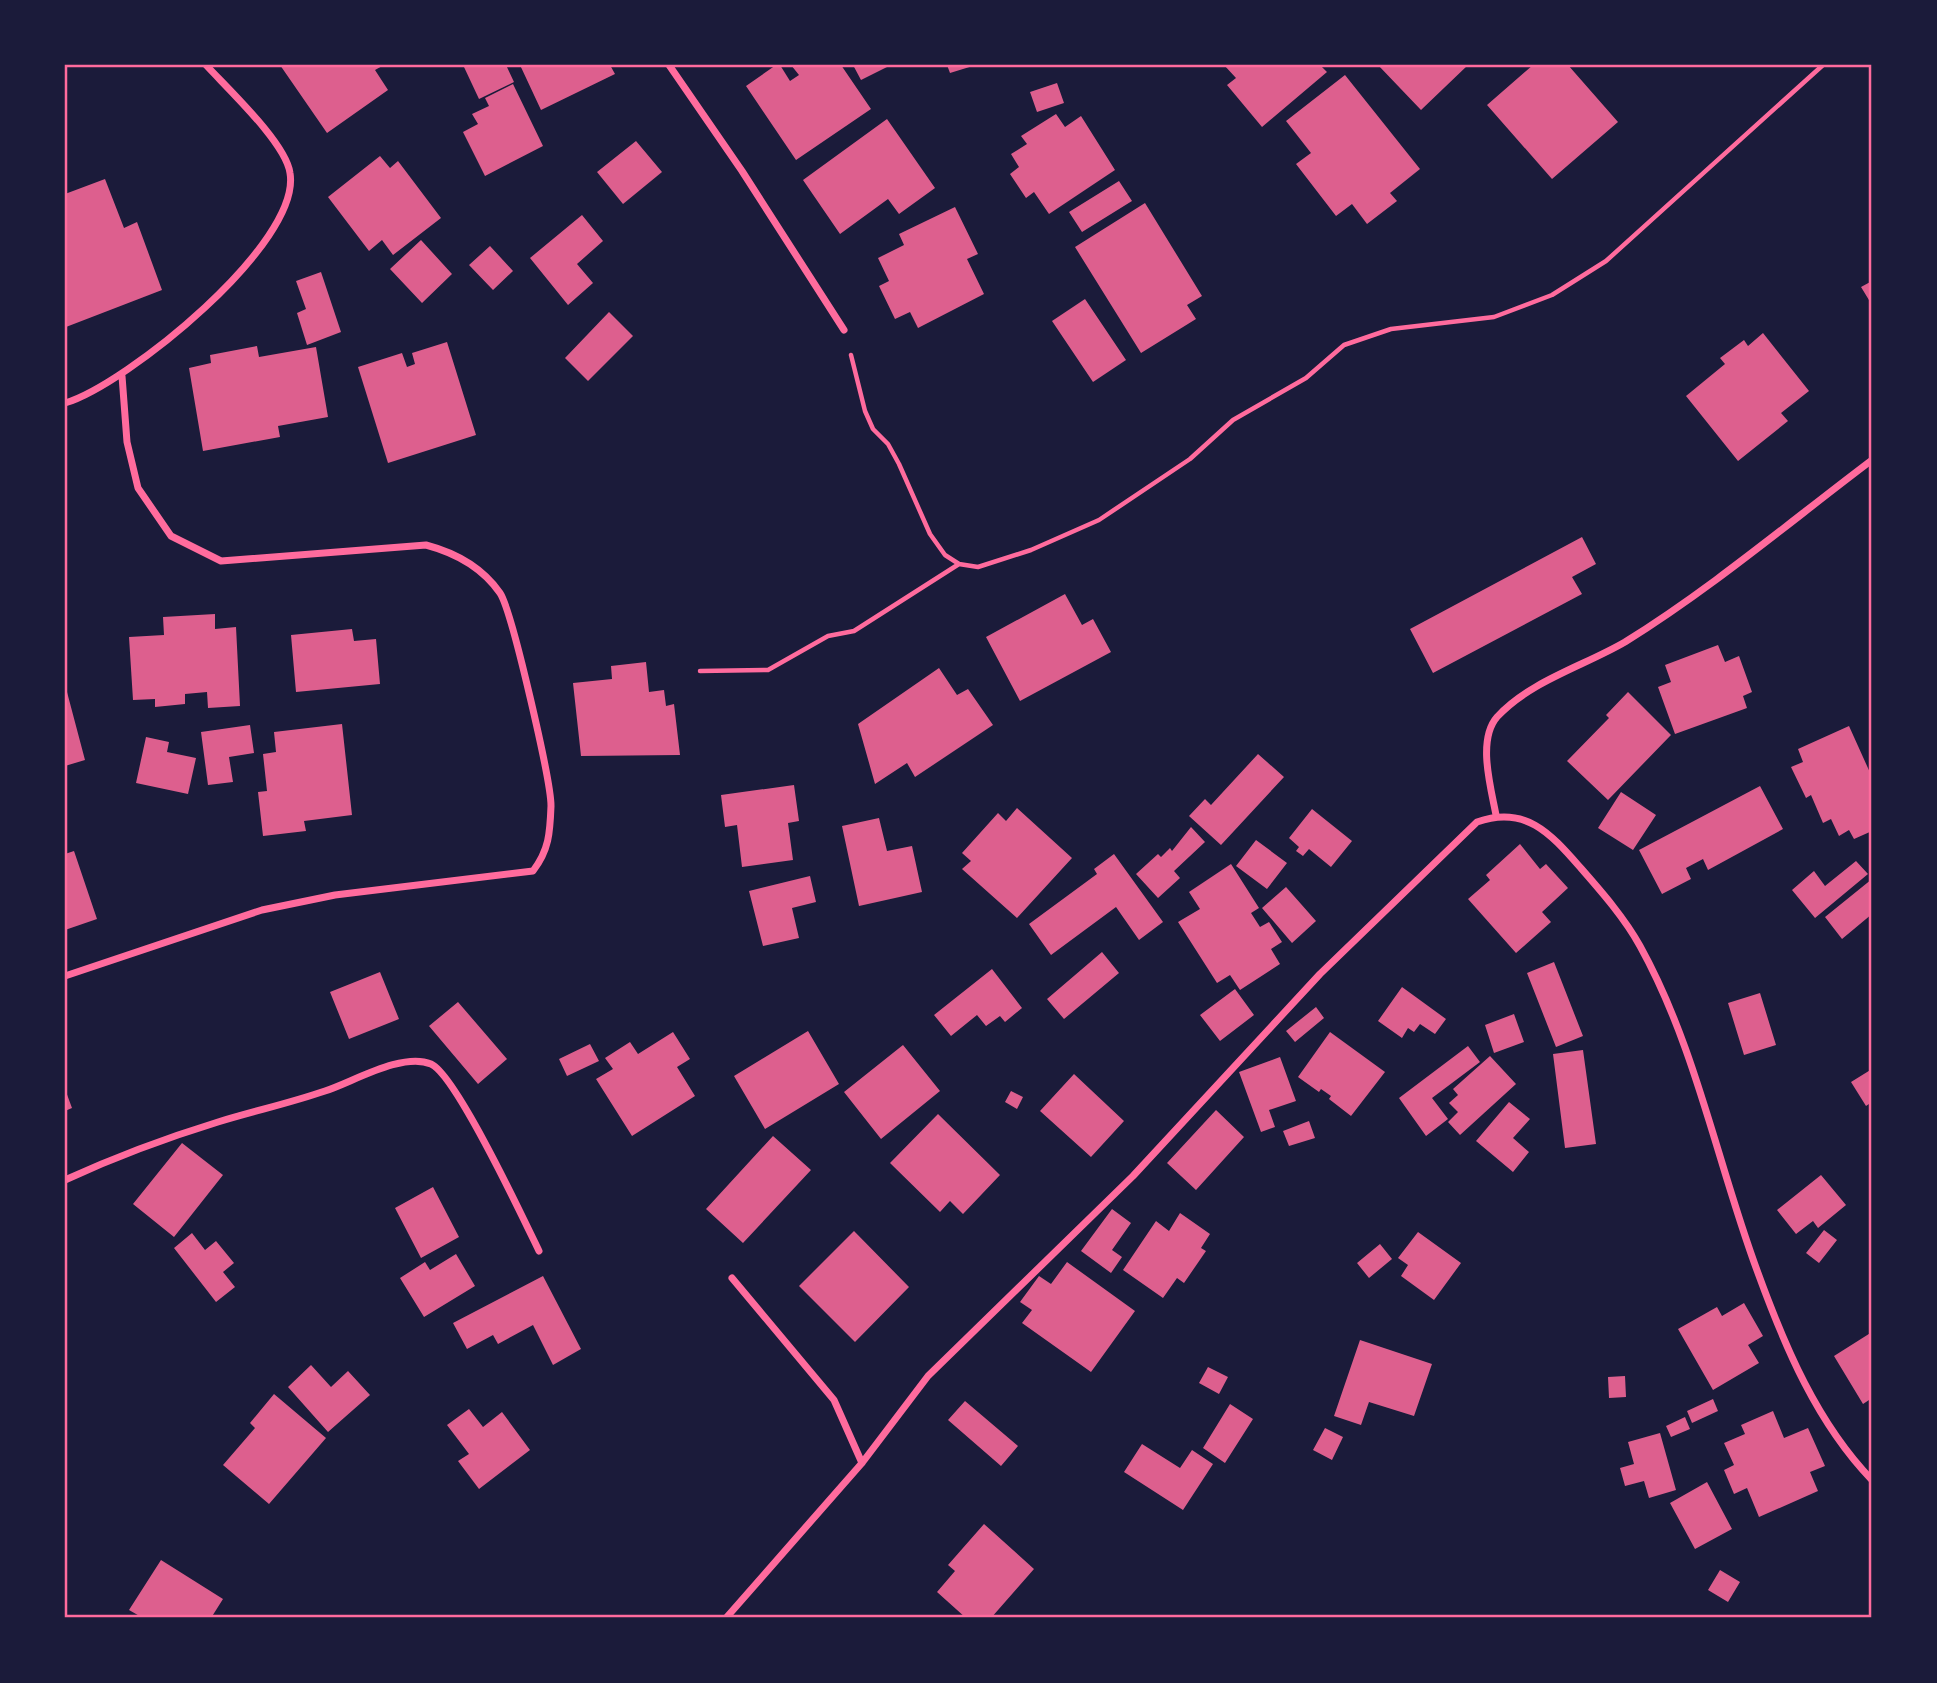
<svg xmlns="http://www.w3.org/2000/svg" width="1937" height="1683" viewBox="0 0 1937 1683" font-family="Overpass,sans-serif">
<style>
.building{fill:#dd5f8e}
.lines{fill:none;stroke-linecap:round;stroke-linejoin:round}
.path{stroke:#ff6b9d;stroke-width:4.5}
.minor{stroke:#ff6b9d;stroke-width:7}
.neatline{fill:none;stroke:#ff6b9d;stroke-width:2.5}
</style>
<rect width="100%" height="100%" fill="#1b1b3a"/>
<path class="building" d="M280,65h104l-9,5 13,20 -61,43z
M470,65h36l8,17 -35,17 -15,-32z
M520,65h90l5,9 -74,36z
M776,65h4l10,16 9,-6 -8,-10h50l30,44 -75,51 -50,-74z
M853,65h38l-30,15z
M947,65h29l-26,8z
M1224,65h96l7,7 -65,55 -35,-42 9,-7z
M1378,65h90l-47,45z
M1533,65h35l50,57 -66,57 -65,-74z
M1345,75l75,94 -30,24 7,8 -30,23 -15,-20 -16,12 -40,-52 15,-11 -25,-32z
M1057,83l7,20 -27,9 -7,-20z
M513,84l30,62 -58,30 -22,-44 15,-8 -6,-10 17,-8 -4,-8z
M1056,114l9,13 16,-11 34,54 -66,44 -15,-22 -8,6 -16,-24 9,-7 -8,-13 16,-10 -6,-8z
M887,119l48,69 -36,26 -11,-15 -48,35 -37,-54z
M636,141l26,31 -39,32 -26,-32z
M380,156l10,12 8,-7 43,57 -48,37 -11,-15 -13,11 -41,-54z
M105,179l19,49 13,-6 25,68 -96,37 -1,-133z
M1119,181l13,20 -50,31 -13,-20z
M1145,203l57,93 -15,9 9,14 -55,34 -66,-106z
M955,207l23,47 -11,5 17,35 -66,34 -8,-16 -15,7 -16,-33 10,-5 -11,-23 26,-13 -5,-11z
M582,215l21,26 -26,23 16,19 -25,22 -38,-47z
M421,240l31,34 -30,29 -32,-34z
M490,246l23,25 -20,19 -24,-25z
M321,272l20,60 -34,13 -10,-32 9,-4 -10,-28z
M1872,281v24l-11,-18z
M1085,299l41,61 -33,22 -41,-61z
M609,312l24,24 -45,45 -23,-23z
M1763,333l46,58 -28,22 7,8 -50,40 -52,-65 39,-32 -5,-6 24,-18 4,6z
M447,342l29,93 -88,28 -30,-96 44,-14 5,14 8,-3 -3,-11z
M257,346l2,11 57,-10 12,70 -50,9 2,11 -77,14 -14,-83 22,-5 -1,-8z
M1582,537l14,27 -24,13 10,17 -149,79 -23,-44z
M1065,594l17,31 11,-6 18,33 -91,49 -34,-64z
M215,614v15l21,-2 4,79 -32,2 -1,-16 -22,2v10l-30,3v-8l-22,1 -4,-63 35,-2 -1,-18z
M352,629l2,12 22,-2 4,45 -84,8 -5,-57z
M1718,645l7,17 14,-6 13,36 -9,4 4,12 -72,26 -17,-47 13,-5 -6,-17z
M646,662l3,30 15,-2 2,16 8,-2 6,51 -99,1 -8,-73 39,-4 -1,-13z
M939,668l18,27 11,-6 25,36 -78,52 -8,-14 -32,21 -17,-60z
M67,692l18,68 -20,6v-73z
M1628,692l43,43 -63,65 -41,-39 42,-43 -3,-3z
M342,724l10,91 -48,6 2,10 -43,5 -5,-44 9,-1 -4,-37 13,-2 -2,-20z
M250,725l4,28 -25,4 4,25 -25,3 -7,-53z
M1849,726l23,51v54l-18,8 -5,-9 -10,6 -8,-17 -8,4 -12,-28 -5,3 -15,-31 12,-5 -5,-13z
M146,737l23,5 -2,10 29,6 -8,36 -52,-11z
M1258,754l26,23 -63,68 -32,-29 16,-17 6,6z
M794,785l5,36 -11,2 5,37 -51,7 -5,-42 -12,2 -4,-32z
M1760,786l23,43 -75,41 -5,-11 -17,9 5,11 -29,15 -23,-44z
M1621,792l35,23 -23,35 -35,-22z
M1017,808l55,50 -55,60 -55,-49 9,-8 -9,-8 36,-40 8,8z
M1312,809l40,32 -21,26 -22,-18 -6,7 -7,-5 3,-4 -10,-9z
M879,818l8,33 25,-5 10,46 -63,14 -17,-80z
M1191,827l14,15 -31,29 6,7 -22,20 -22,-24 22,-20 3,3 9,-9 2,3z
M1256,840l31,23 -20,26 -31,-23z
M1520,844l20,25 6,-5 22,24 -26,24 9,10 -35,31 -48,-54 22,-19 -4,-5z
M74,851l23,68 -32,11v-76z
M1114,854l49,68 -24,18 -23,-33 -65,48 -22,-31 68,-50 -3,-5z
M1856,861l12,13 -53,44 -23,-28 22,-19 11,15z
M1231,864l28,44 -8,5 9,14 9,-5 13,20 -11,7 9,15 -40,26 -10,-15 -13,8 -39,-61 22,-13 -11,-17z
M810,876l6,26 -24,6 7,30 -36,8 -14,-55z
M1872,879v35l-30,25 -17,-22z
M1286,887l30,34 -24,22 -30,-35z
M1102,952l17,21 -55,46 -17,-20z
M1554,962l29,74 -27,11 -29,-74z
M992,969l30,39 -17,14 -5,-6 -14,10 -9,-11 -26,21 -17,-21z
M380,972l19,47 -50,20 -19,-47z
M1402,987l44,32 -11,15 -15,-10 -6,8 -6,-4 -6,10 -24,-17z
M1235,989l19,26 -34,26 -20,-26z
M1760,993l16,52 -32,10 -16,-52z
M458,1002l49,57 -29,25 -49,-58z
M1316,1007l8,11 -29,24 -9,-11z
M1514,1014l10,28 -30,11 -9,-28z
M808,1031l31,53 -74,45 -31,-53z
M673,1032l17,27 -13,8 18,29 -63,40 -36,-57 17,-10 -8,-11 25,-16 8,12z
M1330,1032l55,40 -34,44 -22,-17 2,-3 -10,-7 -2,3 -21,-15z
M590,1044l9,17 -32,15 -8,-17z
M903,1045l37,46 -59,48 -37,-47z
M1468,1046l12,16 -48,36 16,21 -22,17 -27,-38z
M1583,1050l13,94 -31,4 -12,-94z
M1490,1056l26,28 -56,51 -12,-13 10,-10 -9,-9 9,-8 -5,-6z
M1280,1057l16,44 -27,9 6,17 -14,5 -22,-60z
M1872,1069v33l-6,4 -15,-24z
M1074,1074l50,47 -33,36 -51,-46z
M65,1089l7,19 -7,3z
M1011,1091l12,6 -6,12 -12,-7z
M1509,1102l21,17 -17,19 16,14 -16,20 -37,-31z
M1216,1110l28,27 -48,53 -29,-27z
M938,1114l62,61 -37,39 -13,-13 -10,11 -50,-49z
M1309,1121l6,17 -26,8 -6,-15z
M773,1136l38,34 -68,73 -37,-34z
M182,1143l41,32 -49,62 -41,-33z
M1821,1175l25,30 -28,23 -5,-7 -17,13 -19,-24z
M433,1187l26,50 -38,21 -26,-50z
M1112,1209l19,14 -19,27 10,7 -11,16 -30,-22z
M1180,1213l30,21 -9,14 5,3 -22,32 -7,-5 -14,20 -40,-28 33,-49 13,10z
M1824,1230l13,10 -18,23 -13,-10z
M854,1231l55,56 -54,55 -56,-56z
M1418,1232l43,31 -27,37 -33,-24 7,-11 -10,-7z
M192,1233l13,17 11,-9 18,22 -11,9 12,15 -19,15 -42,-54z
M1380,1244l12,15 -23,19 -12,-15z
M456,1254l19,32 -51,31 -24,-39 25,-16 5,8z
M1067,1262l68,49 -44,61 -69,-49 10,-13 -12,-8 19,-26 12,8z
M543,1276l38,73 -28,16 -20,-40 -35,19 -5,-9 -26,14 -14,-26z
M1744,1303l19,33 -15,9 11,18 -46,27 -35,-61 39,-22 5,9z
M1872,1332v66l-9,6 -29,-48z
M1360,1340l72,24 -18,52 -45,-14 -8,23 -27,-9z
M311,1365l20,22 17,-16 22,24 -42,37 -40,-45z
M1208,1367l20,10 -9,17 -20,-11z
M1625,1376l1,21 -17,1 -1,-21z
M274,1394l52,44 -57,66 -46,-39 32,-37 -5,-5z
M1713,1399l5,12 -26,12 -5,-12z
M965,1401l53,45 -17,20 -53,-46z
M1230,1404l23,15 -28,44 -22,-15z
M469,1409l14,18 19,-15 28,38 -51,39 -21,-28 11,-7 -22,-29z
M1773,1411l11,27 24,-10 17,38 -15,6 8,19 -59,26 -12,-29 -13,6 -10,-24 10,-5 -10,-22 21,-9 -4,-9z
M1685,1417l5,12 -19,8 -5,-11z
M1325,1428l18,9 -11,23 -19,-10z
M1660,1433l16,57 -27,8 -5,-17 -19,5 -5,-18 14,-4 -6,-22z
M1142,1444l38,24 12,-18 21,14 -30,46 -59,-38z
M1707,1482l25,47 -37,20 -25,-46z
M984,1524l50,45 -43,49h-25l-29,-26 18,-21 -7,-6z
M161,1560l62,39 -12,19h-68l-14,-8z
M1720,1570l20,12 -12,20 -20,-12z"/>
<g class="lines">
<path class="path" d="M851,355l14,56 8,18 15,15 11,20 31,70 15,21 14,9 19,3 53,-17 68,-30 91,-61 43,-39 73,-42 38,-33 47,-16 103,-12 58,-22 54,-34 217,-196
M700,671l68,-1 60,-34 26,-5 105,-67"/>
<path class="minor" d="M669,65l73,106 102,159
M65,403c61,-18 237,-160 225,-230 -4,-30 -63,-85 -84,-108
M1496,815c-5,-27 -19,-75 1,-98 33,-36 87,-51 128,-75 87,-54 166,-121 247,-182
M65,976l197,-66 73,-15 198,-24c16,-21 17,-38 18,-65 0,-25 -39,-195 -51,-213 -18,-26 -44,-40 -74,-48l-205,16 -50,-25 -33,-48 -11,-46 -5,-66
M65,1180c50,-23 101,-42 153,-58 36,-11 72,-19 107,-31 28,-9 77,-39 106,-27 25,11 93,156 108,187
M732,1278l102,122 28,63
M726,1618l136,-155 66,-87 205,-200 187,-202 157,-152c48,-17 73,11 102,44 21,24 45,51 61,80 56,101 78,220 118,327 27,74 59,150 114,207"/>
</g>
<rect width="1937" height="1683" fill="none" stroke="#1b1b3a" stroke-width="133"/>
<rect x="66" y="66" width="1804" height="1550" class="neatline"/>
</svg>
